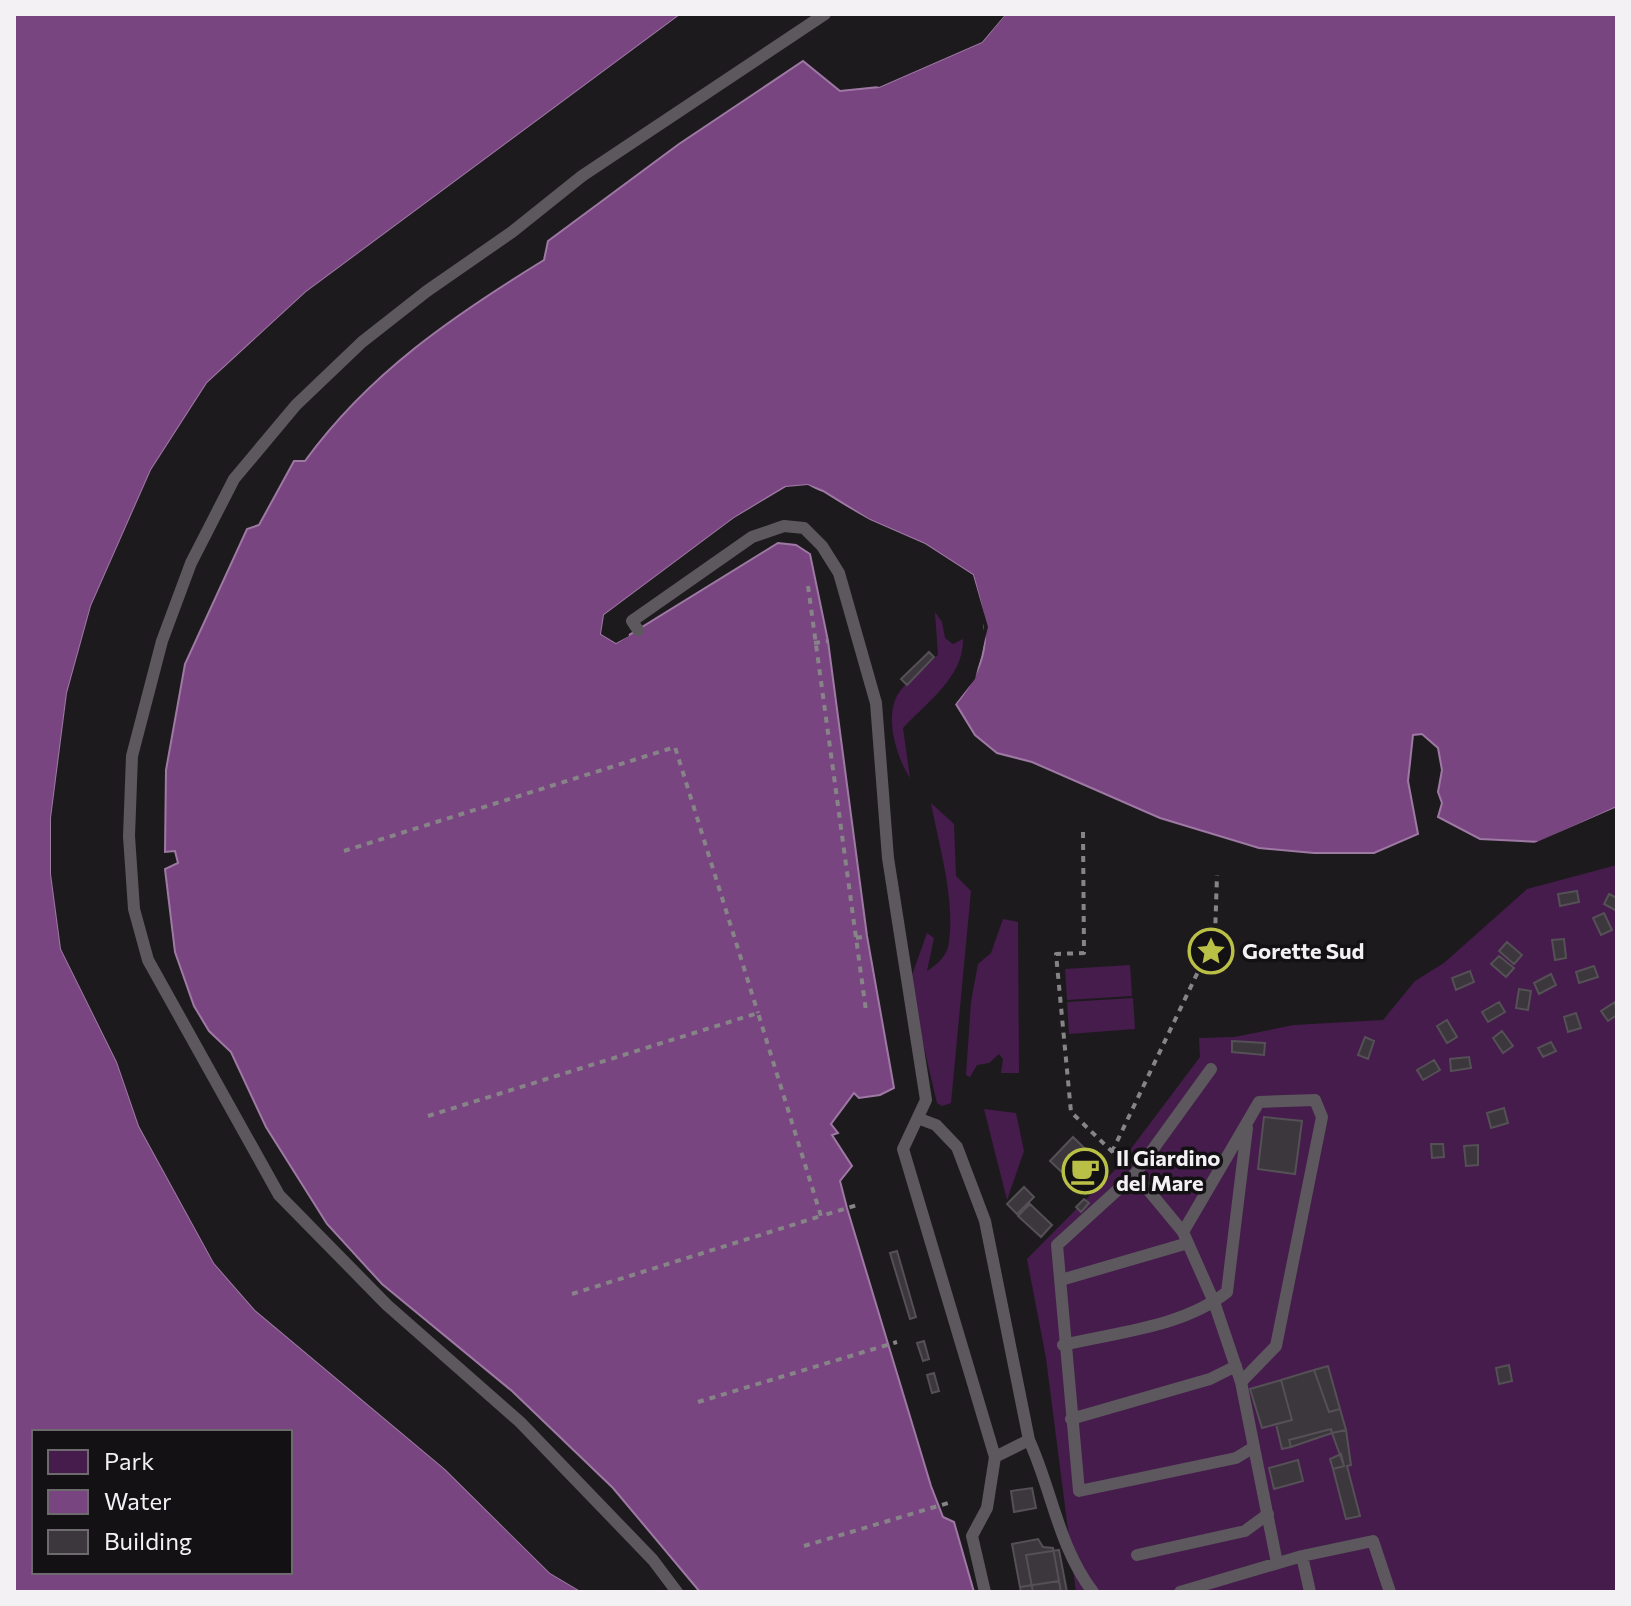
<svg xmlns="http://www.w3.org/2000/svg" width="1631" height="1606" viewBox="0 0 1631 1606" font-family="Commissioner,sans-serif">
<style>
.green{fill:#461c4d}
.water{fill:#794581;stroke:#9e79a4;stroke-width:2;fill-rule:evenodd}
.pier{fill:#1d1a1e}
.building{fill:#3b373c;stroke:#545055;stroke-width:2}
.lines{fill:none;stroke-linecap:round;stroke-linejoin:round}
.path{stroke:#868487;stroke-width:4;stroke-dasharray:6 6;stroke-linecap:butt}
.lane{stroke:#5c585d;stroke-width:12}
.labels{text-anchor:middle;stroke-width:7;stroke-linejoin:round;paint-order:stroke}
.poi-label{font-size:22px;font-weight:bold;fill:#f3f1f4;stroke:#141115;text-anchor:start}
</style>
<rect width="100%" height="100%" fill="#1d1a1e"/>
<path class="green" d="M935,612l7,10 3,16 8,6 10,-5c1,38 -37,64 -60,89l7,50c-13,-20 -26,-60 -12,-84 9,-14 28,-27 40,-39z
M931,803l23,21 2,52 15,15 -20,212 -9,3 -5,-3 -26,-111 1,-17 15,-42 7,5 -7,33c10,-6 21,-16 22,-29 6,-45 -10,-96 -18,-139z
M1617,865v727h-541l-30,-234 -19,-99 88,-89 85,-113 -1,-19 35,-1 60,-12 89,-5 32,-39 29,-18 83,-74z
M1003,919l15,3 1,151h-18l2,-14 -4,-5 -10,9 -12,2 -7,12 -4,-2 5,-73 7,-38 13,-11z
M1130,965l2,31 -65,4 -2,-31z
M1133,998l2,31 -66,5 -2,-32z
M984,1109l32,4 8,38 -17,49z"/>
<path class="water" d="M14,14h667l-375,278 -99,91 -56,87 -60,136 -24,87 -16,125v56l10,75 56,113 22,64 75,137 41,47 190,159 105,104 32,19h-568zM34,1432h256v140h-256z
M1005,14h612v793l-77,35 -60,-3 -42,-22 4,-14 -4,-11 4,-22 -4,-22 -16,-14 -9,1 -5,46 10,53 -44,19h-60l-55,-5 -99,-30 -128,-56 -35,-9 -22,-18 -19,-31c38,-48 33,-74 17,-129l-48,-31 -55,-24 -47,-29 -15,-6 -23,2 -51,31 -130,97 -3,19 15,9 162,-100 18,2 14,9 18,87 39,295 27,152 -14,7 -21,3 -5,-5 -23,31 7,9 -6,2 20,31 -12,15 7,27 84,278 12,31 11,5 20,70h-274l-87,-104 -101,-97 -130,-107 -55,-60 -61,-97 -35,-75 -22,-21 -15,-25 -19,-54 -10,-83 13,-6 -3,-12 -10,1 1,-82 19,-106 62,-135 12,-4 35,-64h11c64,-88 148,-145 239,-201l4,-19 131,-97 124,-83 37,30 39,-4 103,-45z"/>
<path class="pier" d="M681,14h4l-377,281 -98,90 -56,87 -59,135 -24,87 -16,124v56l10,74 55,112 23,65 74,136 41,46 190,159 104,104 34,22h-4l-32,-19 -105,-104 -190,-159 -41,-47 -75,-137 -22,-64 -56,-113 -10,-75v-56l16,-125 24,-87 60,-136 56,-87 99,-91z
M1001,14l3,2 -22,26 -103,45 -7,-3 108,-46z
M808,485l62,35 55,24 48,31 15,52 -13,52 -22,28 -1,-6 20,-24 12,-50 -14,-49 -47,-31 -54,-23 -62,-35 -20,2 -51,30 -129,97 -3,13 12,7 12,-6 1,4 -13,7 -15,-9 3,-19 130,-97 52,-31z
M1617,807v4l-76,34 -9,-1z"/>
<path class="building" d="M929,652l5,5 -27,28 -6,-6z
M1577,891l2,11 -19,4 -2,-12z
M1609,894l8,4v13l-13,-7z
M1604,913l8,17 -11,5 -8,-17z
M1564,939l2,19 -11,2 -3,-20z
M1507,942l15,13 -8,9 -15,-13z
M1499,956l15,12 -8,9 -15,-13z
M1594,966l4,11 -19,6 -3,-11z
M1470,971l4,11 -18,8 -4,-12z
M1551,974l5,11 -17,9 -5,-11z
M1519,989l12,2 -3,19 -12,-2z
M1499,1002l6,10 -17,10 -6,-10z
M1615,1002l2,13 -9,6 -7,-10z
M1576,1013l5,15 -13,4 -4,-15z
M1447,1020l10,17 -10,6 -10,-17z
M1502,1031l11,15 -10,7 -10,-15z
M1365,1037l9,4 -6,18 -10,-4z
M1232,1041l33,2 -1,12 -32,-3z
M1551,1042l5,9 -13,6 -5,-9z
M1469,1057l2,11 -20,3 -1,-12z
M1434,1060l6,10 -17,10 -6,-10z
M1504,1108l4,15 -17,5 -4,-15z
M1264,1117l38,4 -7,53 -37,-5z
M1073,1137l34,33 -22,24 -35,-33z
M1431,1144h12l1,13 -12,1z
M1478,1145v20l-12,1 -2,-20z
M1024,1187l10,10 -17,17 -10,-10z
M1084,1199l5,4 -8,9 -5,-5z
M1030,1204l22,21 -11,12 -23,-21z
M897,1251l19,66 -6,2 -20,-66z
M924,1341l5,18 -6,2 -6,-18z
M1509,1365l3,16 -13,3 -3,-16z
M1328,1366l12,43 -11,3 -15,-42z
M1314,1370l15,42 11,-3 6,21 -14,3 -1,-4 -42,11 2,7 -9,2 -6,-25 16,-4 -11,-40z
M934,1373l5,18 -7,2 -5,-18z
M1281,1380l11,40 -30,8 -12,-39z
M1331,1429l1,4 -41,14 -2,-7z
M1346,1430l5,35 -4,1 13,50 -14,3 -13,-50 11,-3 -12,-33z
M1341,1454l3,12 -11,3 -3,-10z
M1298,1460l5,21 -29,8 -5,-21z
M1032,1488l4,20 -22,4 -3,-21z
M1038,1539l5,8 10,1 6,33 -39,6 -8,-43z
M1059,1550l8,42h-34l-7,-37z
M1059,1581l2,11h-40l-1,-5z"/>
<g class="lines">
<path class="path" d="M808,586l58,425
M814,643l14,-2
M1083,832l1,121 -28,1 15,158 54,52
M344,851l331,-104 83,266
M856,938l11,-2
M428,1116l330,-103 63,203 36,-11
M1112,1152l103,-216 2,-61
M572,1294l249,-78
M698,1402l199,-60
M804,1546l144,-43"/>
<path class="lane" d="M638,630l-6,-9 120,-84 32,-11 20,2 18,18 17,27 37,130 12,155 38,242 -23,49 92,308 -8,51 -15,28 13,56
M1211,1069l-76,105 -78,71 22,246 157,-33 18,-11
M920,1119l16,6 21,22 28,74 44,219 -34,17
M1135,1174l48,58 31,70 27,80 36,181
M1183,1232l76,-130 56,-2 7,17 -46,229 -35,36
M1061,1280l127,-37
M1063,1345c54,-13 120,-18 164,-53l20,-164
M1071,1419l139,-40 26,-13
M1029,1440c23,50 29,106 64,152
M1137,1555l108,-24 23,-17
M1302,1556l8,36
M677,1592l-24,-32 -133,-138 -133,-117 -108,-110 -131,-235 -14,-51 -5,-73 3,-80 30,-115 29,-78 43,-84 62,-74 66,-63 65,-51 85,-59 70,-56 243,-162
M1180,1592l122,-36 71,-15 17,51"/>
</g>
<defs>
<g id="sight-ring" transform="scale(2.3)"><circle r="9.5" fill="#141115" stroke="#bac046" stroke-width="1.5"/><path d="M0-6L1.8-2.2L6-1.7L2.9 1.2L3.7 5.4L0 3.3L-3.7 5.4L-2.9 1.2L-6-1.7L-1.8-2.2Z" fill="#bac046"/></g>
<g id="cafe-ring" transform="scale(2.3)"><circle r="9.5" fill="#141115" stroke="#bac046" stroke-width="1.5"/><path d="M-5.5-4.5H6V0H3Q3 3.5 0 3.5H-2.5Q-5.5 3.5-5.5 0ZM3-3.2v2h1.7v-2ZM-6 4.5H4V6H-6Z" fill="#bac046"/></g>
</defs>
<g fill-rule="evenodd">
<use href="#sight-ring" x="1211" y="951"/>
<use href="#cafe-ring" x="1085" y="1171"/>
</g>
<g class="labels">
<g class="poi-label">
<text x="1242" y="959">Gorette Sud</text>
<text x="1116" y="1166">Il Giardino<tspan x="1116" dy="25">del Mare</tspan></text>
</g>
</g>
<rect width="1631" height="1606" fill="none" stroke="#f3f1f4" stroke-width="32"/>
<rect x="32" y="1430" width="260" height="144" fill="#141115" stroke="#6d6b6e" stroke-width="2"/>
<rect x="48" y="1450" width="40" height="24" fill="#461c4d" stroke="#6d6b6e" stroke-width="2"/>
<text x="104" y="1470" font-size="24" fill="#f3f1f4">Park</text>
<rect x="48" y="1490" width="40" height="24" fill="#794581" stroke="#6d6b6e" stroke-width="2"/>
<text x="104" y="1510" font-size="24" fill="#f3f1f4">Water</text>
<rect x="48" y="1530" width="40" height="24" fill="#3b373c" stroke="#6d6b6e" stroke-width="2"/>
<text x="104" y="1550" font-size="24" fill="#f3f1f4">Building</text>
</svg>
